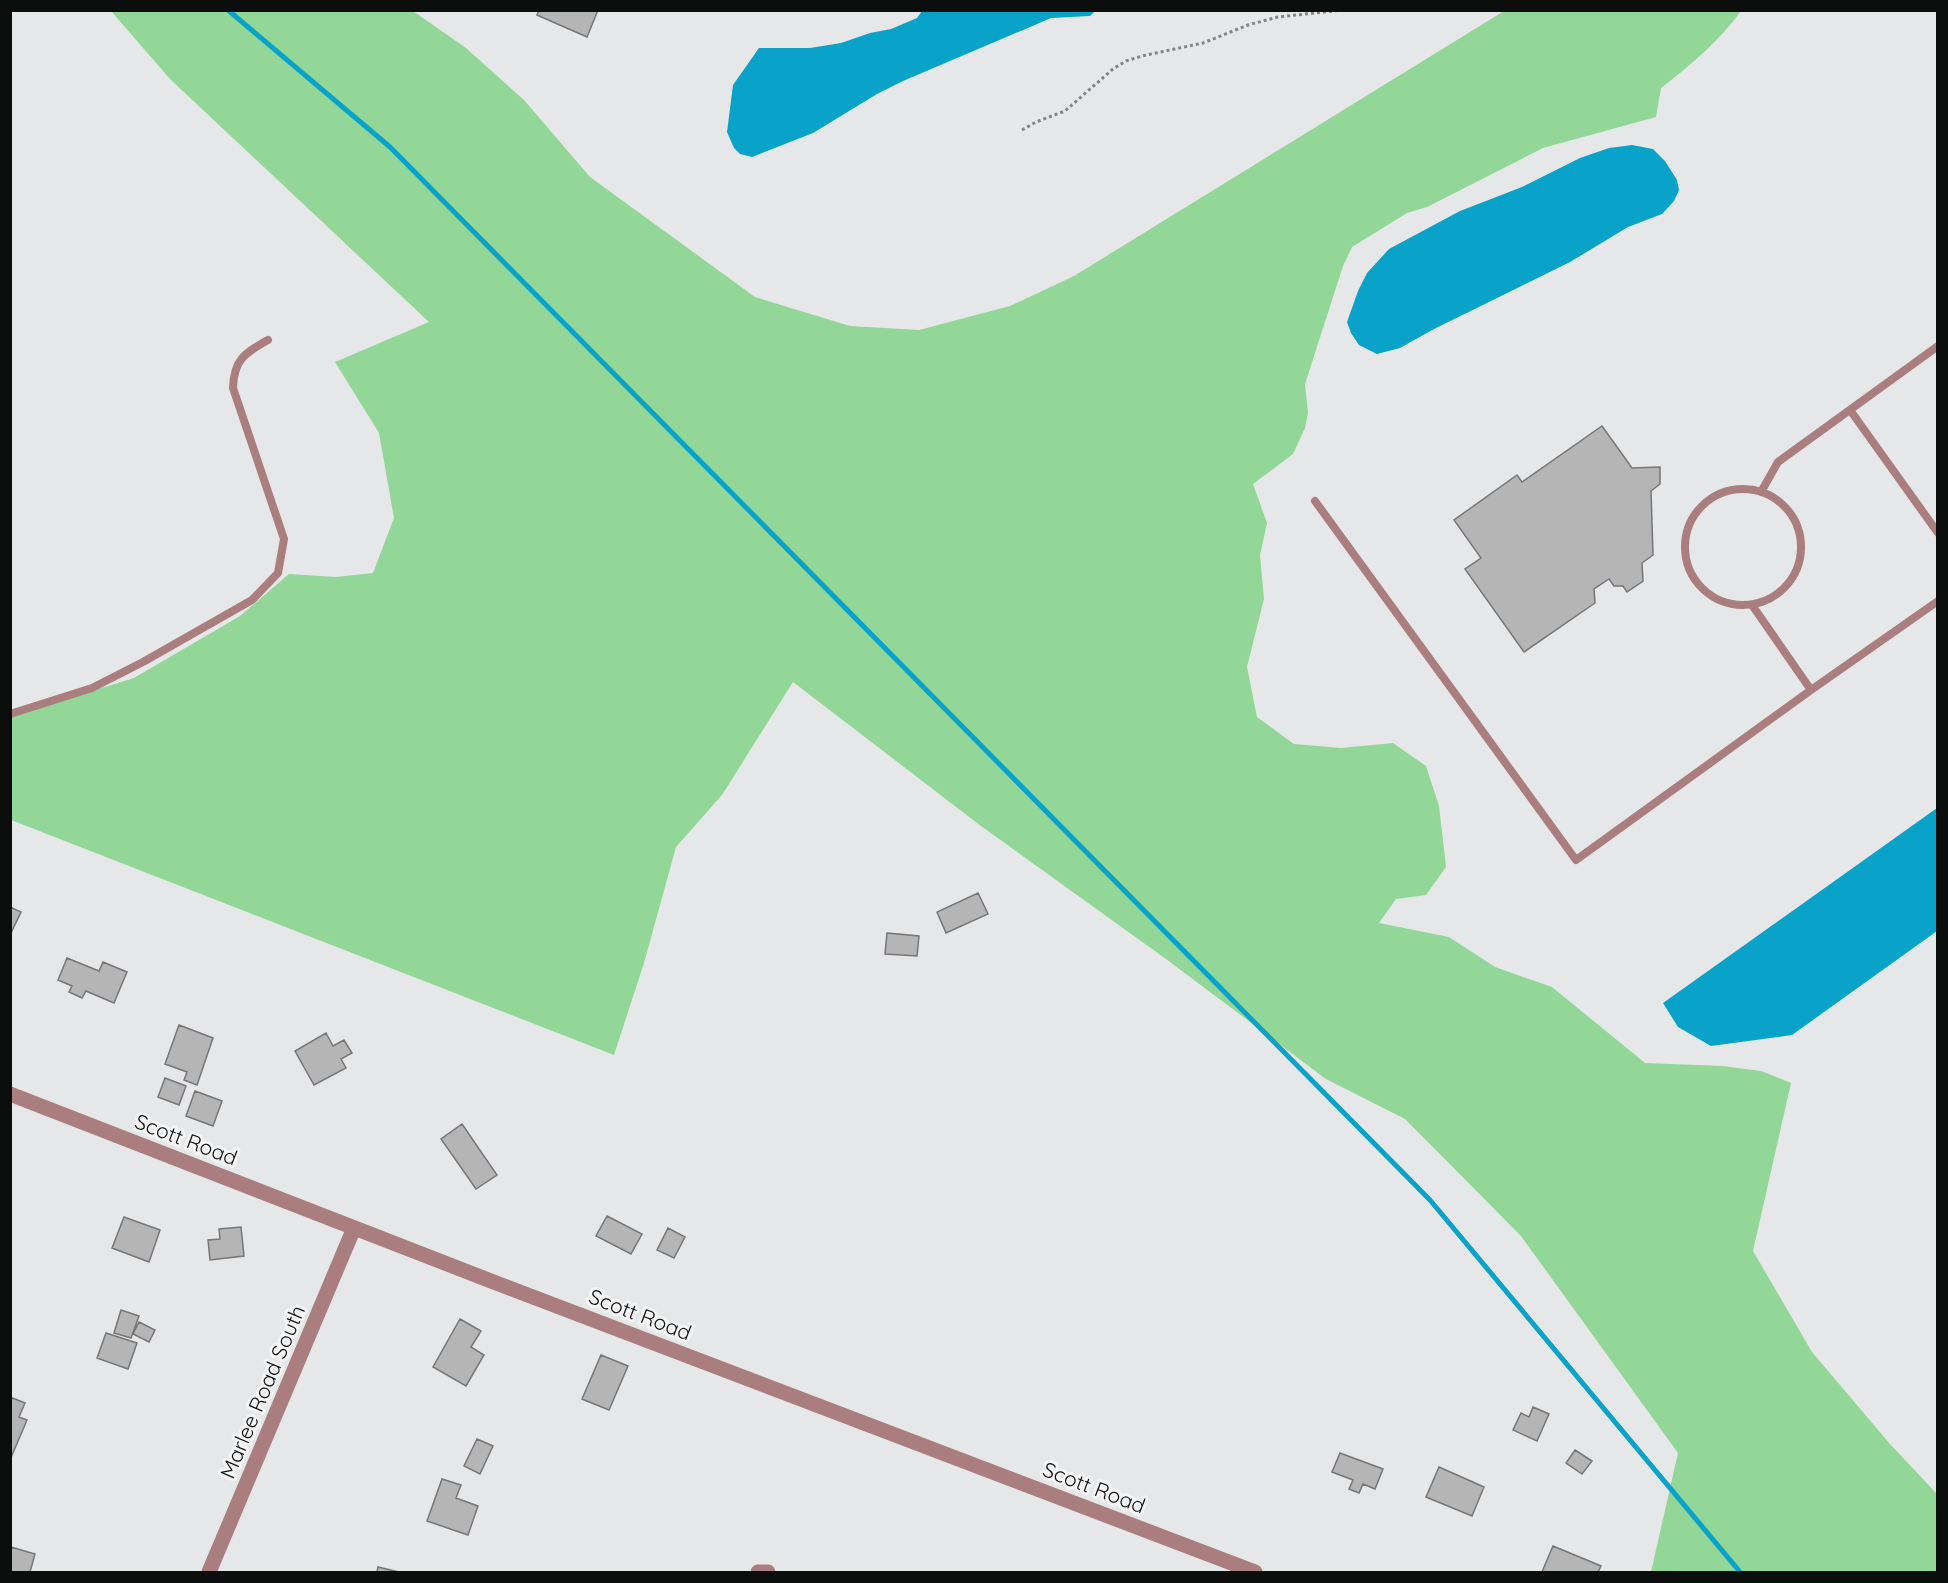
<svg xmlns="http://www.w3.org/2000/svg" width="1948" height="1583" viewBox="0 0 1948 1583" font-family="Quicksand,sans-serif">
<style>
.green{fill:#92d798}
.water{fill:#09a3c9}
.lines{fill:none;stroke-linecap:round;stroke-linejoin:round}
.stream{stroke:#09a3c9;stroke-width:5}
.building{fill:#b6b5b5;stroke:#777575;stroke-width:1.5}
.path{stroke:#838484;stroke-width:3;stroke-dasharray:3 3;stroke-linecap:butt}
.service{stroke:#aa7e7e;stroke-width:8}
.minor{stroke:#aa7e7e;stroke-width:15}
.labels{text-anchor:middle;stroke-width:6;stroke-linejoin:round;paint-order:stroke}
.street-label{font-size:21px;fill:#0c0d0d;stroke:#f4f4f5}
</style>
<rect width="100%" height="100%" fill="#e6e7e8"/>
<path class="green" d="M111,11h302l53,37 58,52 66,77 165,120 95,29 69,4 91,-24 64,-30 430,-265h237c-21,29 -51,55 -80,77l-5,29 -113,31 -116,59 -20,6 -55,34 -9,19 -38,118 3,29 -3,15 -12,26 -40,30 14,39 -7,32 4,44 -17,68 10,50 37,27 47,4 52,-5 33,23 13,40 7,61 -20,28 -30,4 -17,24 70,14 46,30 57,20 93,76 77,3 39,5 30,12 -38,168 59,101 78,92 47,50v78h-286l27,-119 -157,-217 -116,-117 -79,-40 -160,-120 -185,-133 -188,-144 -71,113 -46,52 -32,116 -30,92 -603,-235 -1,-104 124,-38 106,-62 49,-42 47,3 37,-4 21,-55 -15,-85 -44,-71 94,-40 -259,-243z"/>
<path class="water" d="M922,11h173l-5,5 -39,2 -148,63 -26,13 -64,39 -61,24 -12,-3 -6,-6 -7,-16 6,-47 26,-37h51l31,-5 29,-10 21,-4 26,-11z
M1632,145l21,4 12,12 12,19 2,10 -5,11 -12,13 -34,13 -58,35 -136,67 -34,19 -23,6 -18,-9 -8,-12 -4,-11 11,-31 9,-18 22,-24 71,-38 62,-24 58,-29 29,-10z
M1937,808v123l-145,104 -81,11 -33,-19 -15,-24z"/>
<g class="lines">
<path class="stream" d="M228,10l162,137 1040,1053 310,372"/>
</g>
<path class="building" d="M539,10h59l-11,27 -50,-22z
M1602,426l30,42 28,-1v17l-9,7 2,64 -11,8 1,18 -16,11 -4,-6h-9l-5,-7 -15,10 1,14 -71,49 -59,-83 16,-11 -27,-38 63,-45 5,7z
M978,893l10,21 -42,19 -9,-21z
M10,907l11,5 -11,23z
M887,933l32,3 -2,20 -32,-2z
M67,958l32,13 4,-9 24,10 -13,31 -28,-12 -4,7 -13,-6 3,-6 -14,-6z
M179,1025l34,13 -16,47 -13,-5 3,-8 -22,-8z
M326,1033l7,13 11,-6 8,13 -11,6 5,9 -32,17 -19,-34z
M165,1078l21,8 -7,19 -21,-8z
M195,1091l27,10 -9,25 -27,-10z
M462,1124l35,51 -21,14 -35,-50z
M607,1216l35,18 -11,20 -35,-18z
M124,1217l36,13 -11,32 -37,-14z
M241,1227l3,29 -34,4 -2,-20 12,-1 -1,-10z
M668,1228l17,9 -11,21 -17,-8z
M121,1310l18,6 -8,22 -17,-5z
M460,1319l21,12 -10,16 13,8 -18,31 -33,-19z
M139,1322l16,8 -6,12 -16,-8z
M106,1333l31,10 -9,26 -31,-11z
M601,1355l27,11 -19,44 -27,-11z
M10,1397l15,6 -6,14 8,3 -17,40z
M1533,1407l16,7 -12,27 -24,-11 8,-17 8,4z
M477,1439l16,7 -13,28 -16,-8z
M1575,1450l17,11 -10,13 -16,-11z
M1340,1453l43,16 -8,20 -12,-5 -4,9 -10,-4 4,-9 -21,-8z
M1439,1467l45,20 -12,29 -46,-19z
M442,1479l19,6 -5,13 22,8 -10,29 -41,-14z
M1553,1546l48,20 -3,6h-56z
M11,1547l24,7 -5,18h-20z
M378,1567l21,5h-22z"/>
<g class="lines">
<path class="path" d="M1022,130l14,-8 29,-11 48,-42 13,-8 16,-5 61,-13 45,-18 30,-8 65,-7"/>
<path class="service" d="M1850,410l88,123
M1685 547a58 58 0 1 1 116 0a58 58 0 1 1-116 0Z
M1761,492l17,-30 160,-116
M1315,501l261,359 235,-170 -59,-85
M1811,690l127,-89
M10,714l82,-26 51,-26 109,-62 26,-27 6,-34 -51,-151c1,-29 12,-35 35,-48"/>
<path class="minor" d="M10,1094l481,187 764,291
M209,1572l145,-344
M758,1572h10"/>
</g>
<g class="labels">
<g class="street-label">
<text transform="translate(186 1140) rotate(21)" y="7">Scott Road</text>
<text transform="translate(640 1315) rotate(21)" y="7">Scott Road</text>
<text transform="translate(263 1392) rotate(-67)" y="7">Marlee Road South</text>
<text transform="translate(1094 1488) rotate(21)" y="7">Scott Road</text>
</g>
</g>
<rect width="1948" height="1583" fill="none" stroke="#0c0d0d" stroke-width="24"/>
</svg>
